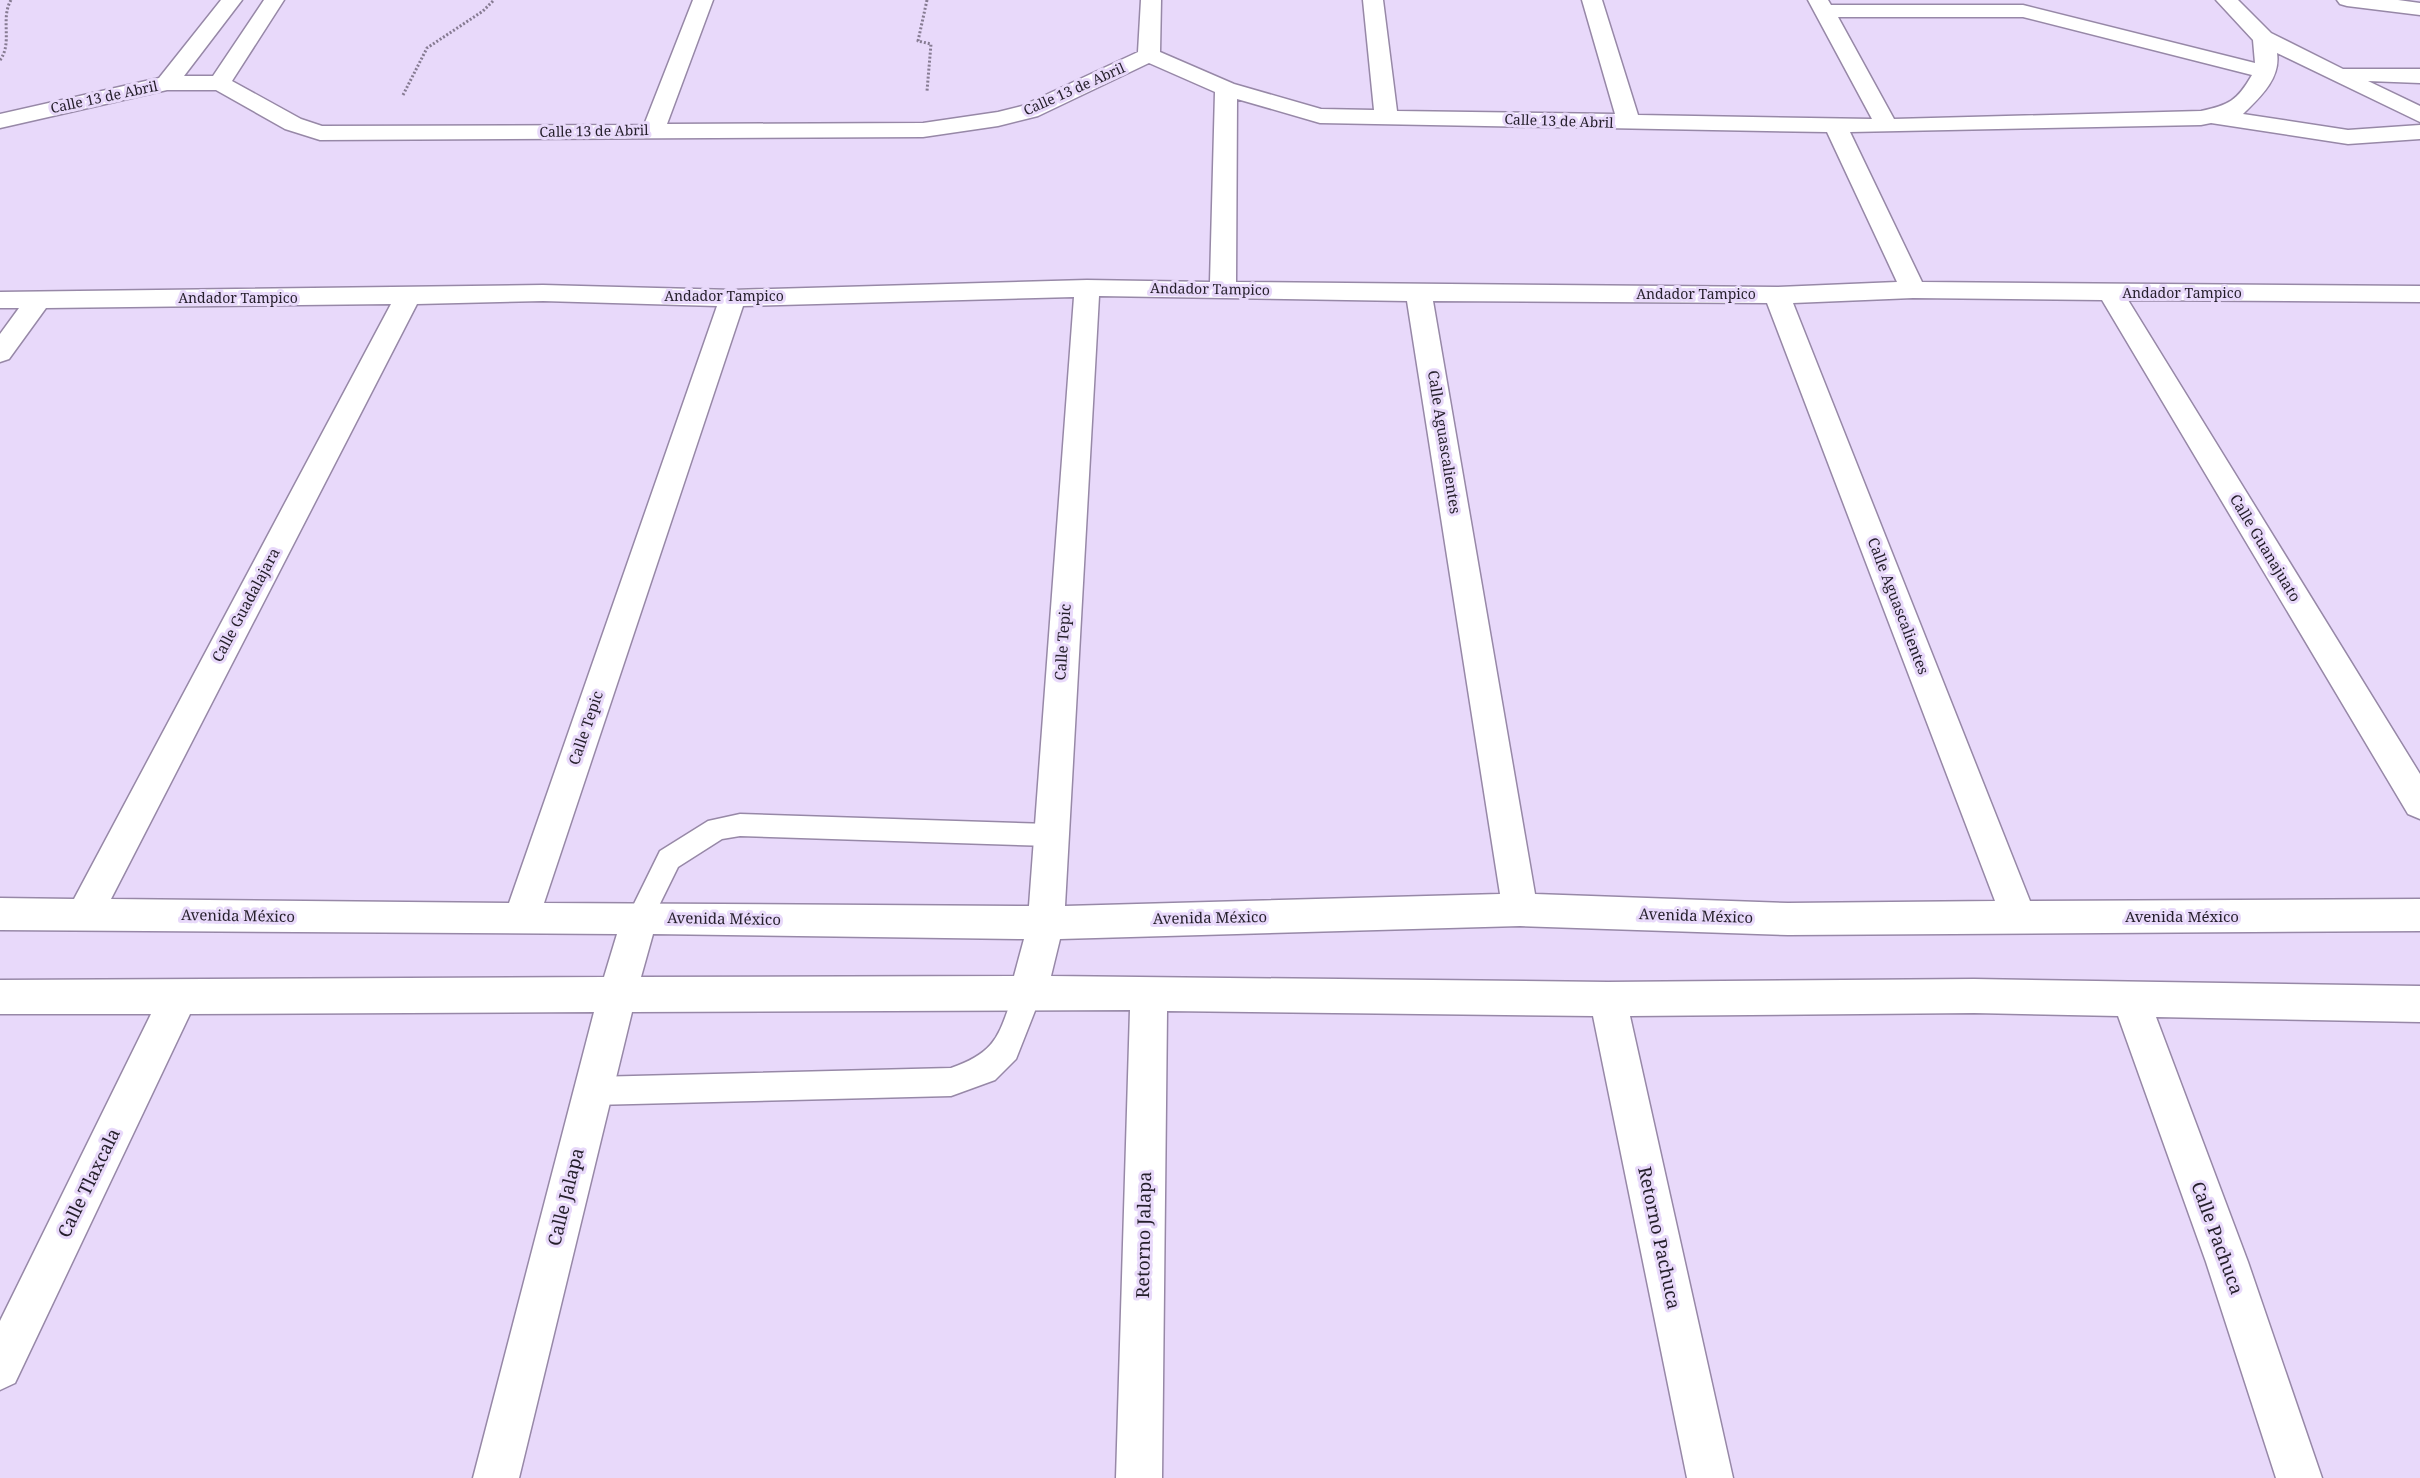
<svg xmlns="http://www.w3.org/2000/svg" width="2420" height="1478" viewBox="0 0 2420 1478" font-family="'Noto Serif',serif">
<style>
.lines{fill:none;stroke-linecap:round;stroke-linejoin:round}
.lane-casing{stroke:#9788a7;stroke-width:3}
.street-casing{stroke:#9788a7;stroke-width:3}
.path{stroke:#867b92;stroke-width:3;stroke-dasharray:2 2;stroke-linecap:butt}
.lane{fill:#fff;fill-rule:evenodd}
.street{fill:#fff;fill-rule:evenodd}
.labels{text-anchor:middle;stroke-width:6;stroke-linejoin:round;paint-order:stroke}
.far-street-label{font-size:14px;fill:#241e2a;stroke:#e8d9fa}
.street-label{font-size:15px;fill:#241e2a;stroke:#e8d9fa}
.near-street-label{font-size:18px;fill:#241e2a;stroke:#e8d9fa}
</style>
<rect width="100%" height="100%" fill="#e8d9fa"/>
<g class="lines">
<g class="lane-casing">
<path id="lane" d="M740,814l310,10 9,3 4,8 -4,8 -9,3 -310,-10 -18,3 -44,28 -29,59 -9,4 -9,-4 -4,-8 33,-67 48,-30z
M1028,980l10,4 4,9 -26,66 -21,21 -44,16 -358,9 -10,-4 -4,-10 4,-10 10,-4 358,-9c52,-18 47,-38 67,-84z"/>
</g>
<g class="street-casing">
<path id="street" d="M221,0h21l-58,76h29l51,-76h20l-52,81 69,38 21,7 322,-1 49,-125h20l-46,124 256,-1 75,-11 24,-6 116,-54 3,-52h20l-1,52 74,32 87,25 53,1 -11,-110h20l14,111 218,3 -33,-114h20l36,115 234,4 -64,-119h20l3,5h192l232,58 -2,-23 -37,-40h22l33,33 72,36h77v14l-52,-2 52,25v16l-143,-69c4,26 -18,45 -34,61l105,16 72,-5v14l-72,5 -137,-21 -10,2 -351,7 72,150 498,4v16l-292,-2 292,474v45l-12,-5 -306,-514 -189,-2 -120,5 237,598 390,-2v32l-632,4 -268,-9 -460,13 -9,37 557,6 366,-3 446,7v36l-264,-5 92,245 74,216h-46l-70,-216 -88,-246 -144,-3 -344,3 103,462h-46l-94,-462 -426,-5 -5,467h-46l14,-468 -498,2 -113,466h-46l121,-466 -404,2 -175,369 -15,7v-69l151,-307h-151v-34l604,-3 13,-43 -617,-4v-32l74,1 317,-595 -345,4 -37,51 -9,3v-28l19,-26h-19v-16l543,-7 190,5 354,-10 123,2 5,-190 -66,-29 -111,53 -40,10 -75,11 -603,3 -35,-11 -69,-39h-49l-167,38v-14l159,-36zM1838,17h185l229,58c-15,26 -23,30 -51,36l-307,8zM1237,99l83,24 507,9 70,150 -120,5 -541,-5zM1099,296l308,5 93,593 -435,12zM1074,297l-45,609 -485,-3 199,-597zM543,301l174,5 -208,597 -398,-4 306,-595zM1433,301l334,2 228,598 -207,2 -253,-9zM653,934l371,5 -10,37 -373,1z
M2337,0h61l22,3v12l-73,-9 -7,-2z"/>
</g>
<path class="path" d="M927,0l-9,41 13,3 -4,47
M0,60c13,-17 0,-41 11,-60
M403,95l24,-47 56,-37 11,-11"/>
<use href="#lane" class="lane"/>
<use href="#street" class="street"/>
</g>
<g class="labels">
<g class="far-street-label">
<text transform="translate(1074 89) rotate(-24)" y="5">Calle 13 de Abril</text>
<text transform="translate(104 97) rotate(-12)" y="5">Calle 13 de Abril</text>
<text transform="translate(1559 121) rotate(2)" y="5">Calle 13 de Abril</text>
<text transform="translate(594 131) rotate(-1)" y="5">Calle 13 de Abril</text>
<text transform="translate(1210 289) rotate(1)" y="5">Andador Tampico</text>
<text x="2182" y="298">Andador Tampico</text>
<text x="1696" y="299">Andador Tampico</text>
<text x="724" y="301">Andador Tampico</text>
<text x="238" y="303">Andador Tampico</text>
</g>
<g class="street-label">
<text transform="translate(1444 442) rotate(81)" y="5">Calle Aguascalientes</text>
<text transform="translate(2265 548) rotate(59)" y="5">Calle Guanajuato</text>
<text transform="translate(246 605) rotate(-62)" y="5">Calle Guadalajara</text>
<text transform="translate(1898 606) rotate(69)" y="5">Calle Aguascalientes</text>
<text transform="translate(1063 642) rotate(-86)" y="5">Calle Tepic</text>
<text transform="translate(586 728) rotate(-71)" y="5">Calle Tepic</text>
<text transform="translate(238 916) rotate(1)" y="5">Avenida México</text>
<text transform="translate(1696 916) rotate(2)" y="5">Avenida México</text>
<text x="2182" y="922">Avenida México</text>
<text transform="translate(1210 918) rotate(-1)" y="5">Avenida México</text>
<text transform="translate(724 919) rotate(1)" y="5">Avenida México</text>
</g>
<g class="near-street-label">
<text transform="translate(89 1183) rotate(-64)" y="6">Calle Tlaxcala</text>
<text transform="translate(566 1197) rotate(-76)" y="6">Calle Jalapa</text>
<text transform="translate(1144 1235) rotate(-89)" y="6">Retorno Jalapa</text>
<text transform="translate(1659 1238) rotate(78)" y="6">Retorno Pachuca</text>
<text transform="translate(2217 1238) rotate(70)" y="6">Calle Pachuca</text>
</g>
</g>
</svg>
